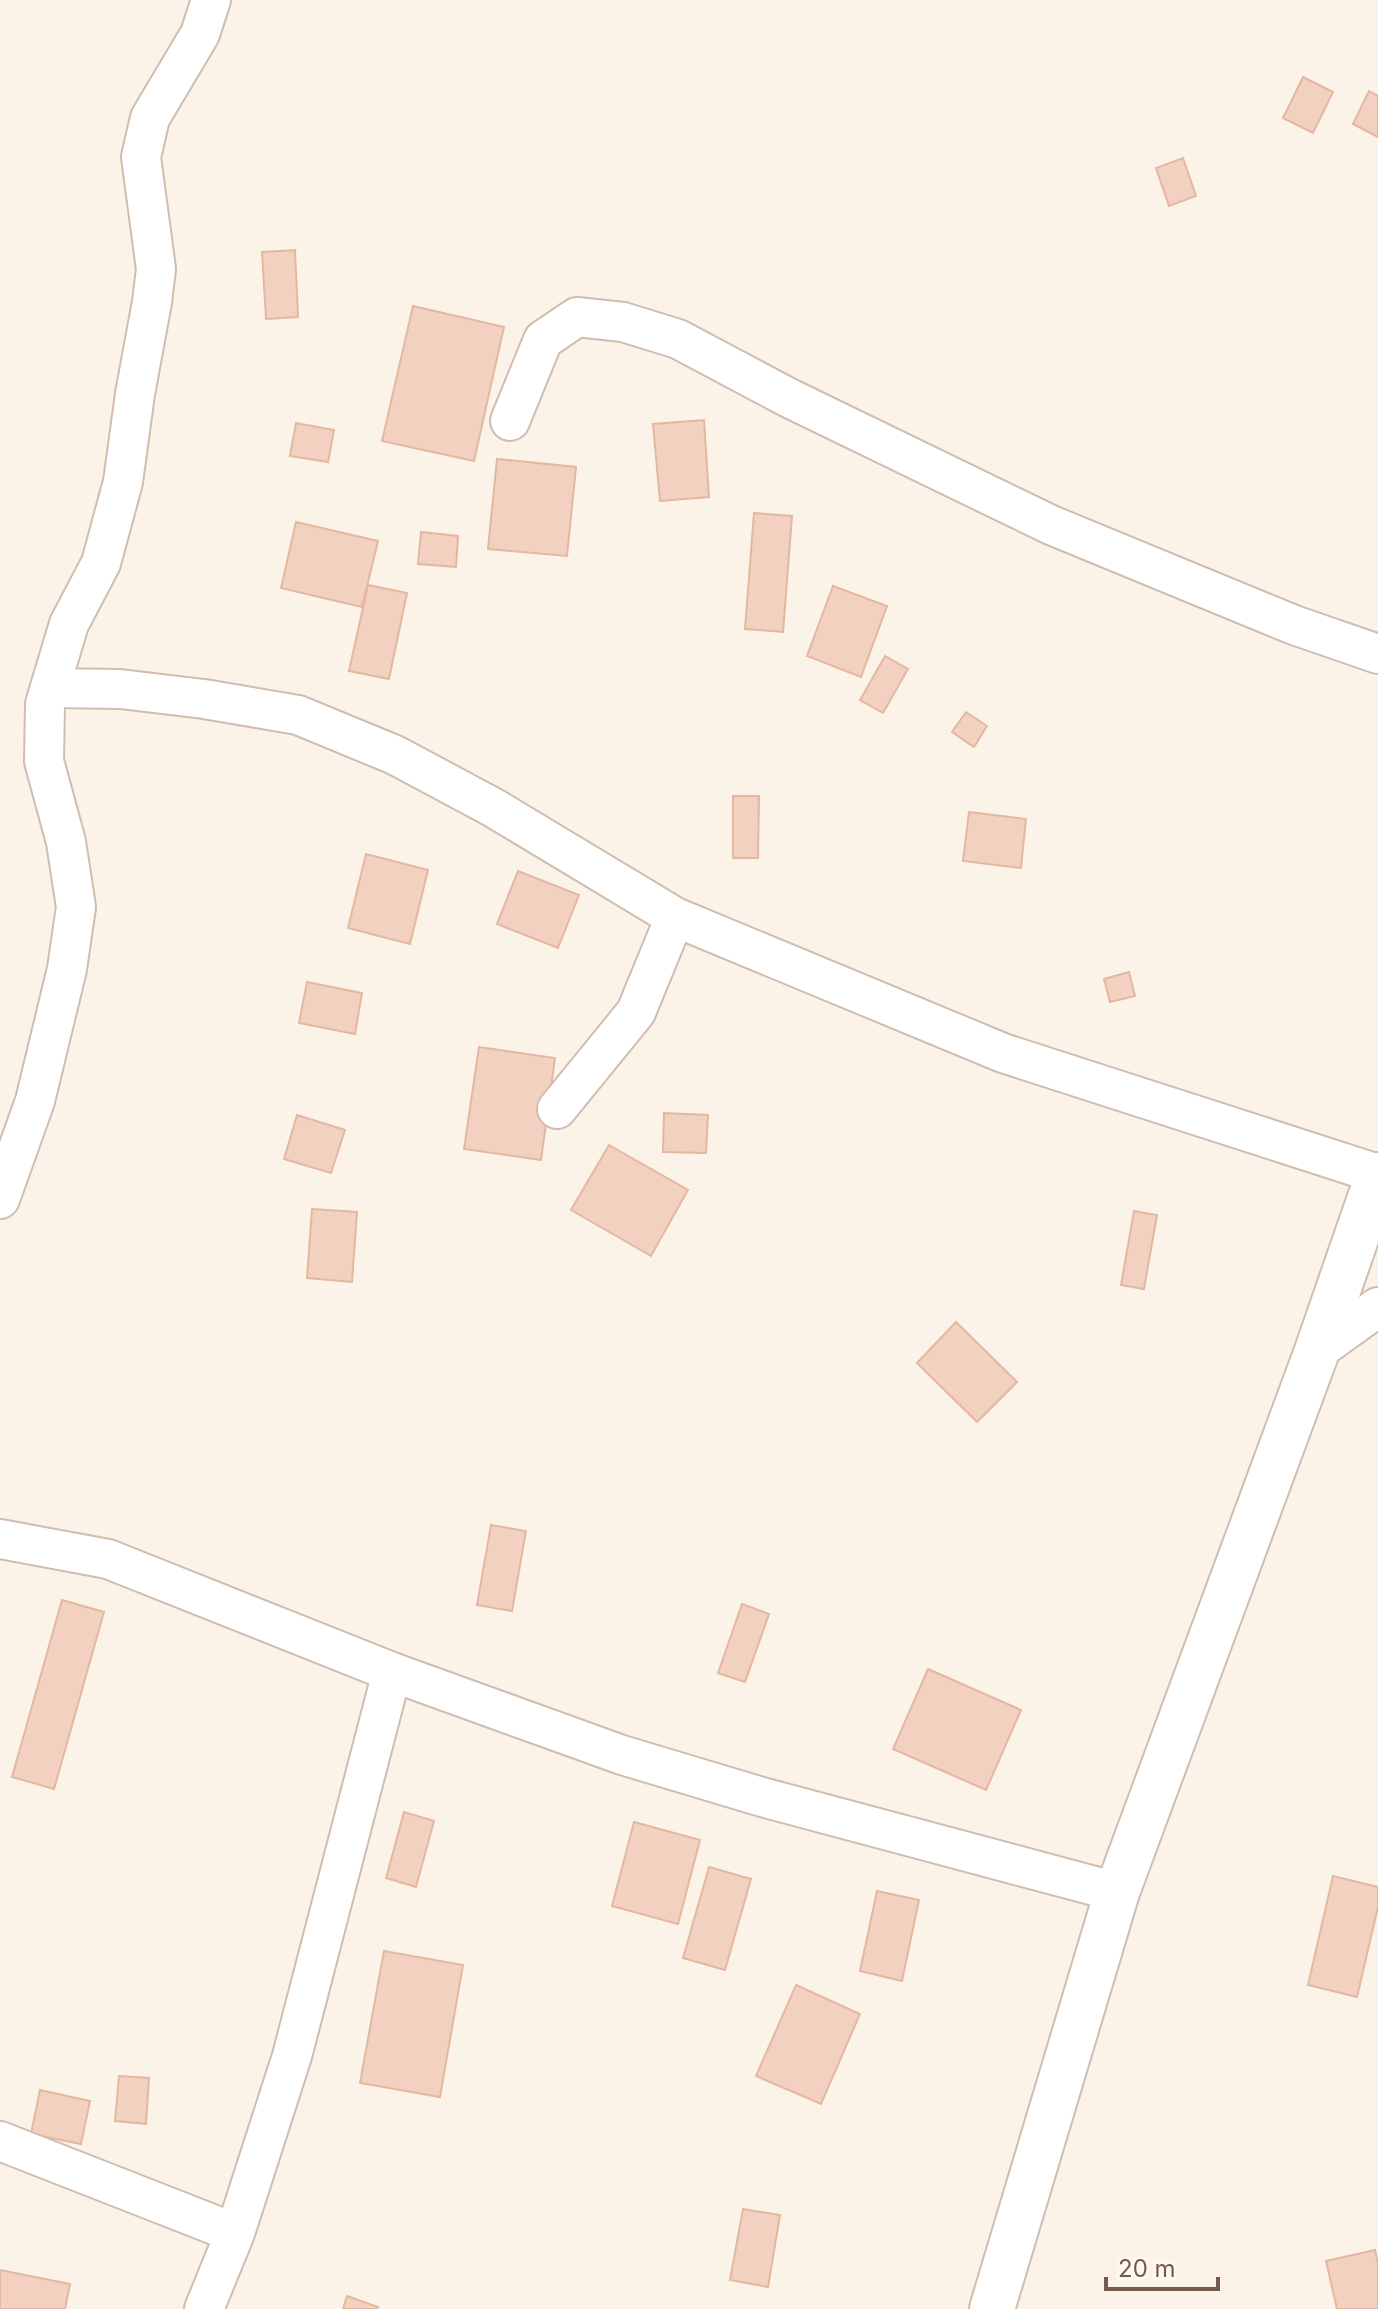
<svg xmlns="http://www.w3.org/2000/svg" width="1378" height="2309" viewBox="0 0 1378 2309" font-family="Inter,sans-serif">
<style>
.building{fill:#f2d1c0;stroke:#e4b7a0;stroke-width:2}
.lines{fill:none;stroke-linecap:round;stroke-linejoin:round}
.minor-casing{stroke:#d1bdb0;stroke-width:42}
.tertiary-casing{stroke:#d1bdb0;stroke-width:48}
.minor{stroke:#fff;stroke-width:38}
.tertiary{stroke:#fff;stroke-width:44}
</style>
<rect width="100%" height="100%" fill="#fcf3e8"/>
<path class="building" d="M1303,77l30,15 -20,41 -30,-15z
M1369,91l9,5v41l-25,-13z
M1183,158l13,38 -27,10 -13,-38z
M295,250l3,67 -32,2 -4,-67z
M413,306l91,21 -30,134 -92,-20z
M704,420l5,77 -49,4 -7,-77z
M296,423l38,7 -6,32 -38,-6z
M497,459l79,8 -9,89 -79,-7z
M754,513l38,3 -9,116 -38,-3z
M296,522l82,19 -16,66 -81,-19z
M421,532l37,4 -2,31 -38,-3z
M368,585l39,8 -18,86 -40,-8z
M833,586l54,20 -26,71 -54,-21z
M885,656l23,13 -25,44 -23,-13z
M966,712l21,14 -13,21 -22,-15z
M733,796h26l-1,62h-25z
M969,812l57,7 -5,49 -58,-7z
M366,854l62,16 -18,74 -62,-16z
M518,871l61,24 -21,53 -61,-24z
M1129,972l6,24 -25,6 -6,-23z
M307,982l55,11 -7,41 -56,-11z
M479,1047l76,11 -14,102 -77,-11z
M664,1113l44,2 -2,38 -43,-1z
M297,1115l48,15 -14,43 -47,-14z
M609,1145l79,45 -37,66 -80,-46z
M312,1209l45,3 -5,70 -45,-4z
M1134,1211l23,4 -13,74 -23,-4z
M956,1322l61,60 -40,40 -60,-59z
M491,1525l35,6 -14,80 -35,-6z
M62,1600l42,12 -50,177 -42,-12z
M742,1604l27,10 -24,68 -27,-9z
M928,1669l93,41 -35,80 -93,-41z
M404,1812l30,9 -18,66 -30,-9z
M634,1822l66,18 -22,84 -66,-18z
M709,1867l42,12 -26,91 -42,-12z
M1333,1876l45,11v20l-21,90 -49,-12z
M877,1891l42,9 -17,81 -42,-10z
M384,1951l79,14 -23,132 -80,-14z
M796,1985l64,29 -39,90 -65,-28z
M119,2076l30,2 -3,46 -31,-3z
M40,2090l50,11 -9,43 -50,-10z
M743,2209l37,6 -12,72 -38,-7z
M1375,2250l3,14v45h-41l-11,-48z
M0,2270l70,14 -5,25h-65z
M347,2296l31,11 -1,2h-34z"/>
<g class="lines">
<g class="minor-casing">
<path id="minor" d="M510,421l33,-81 34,-23 46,5 55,17 111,59 262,127 243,100 84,29
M50,688l70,1 84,10 94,16 97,40 99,53 181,109 328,136 375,121
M557,1109l79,-97 39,-95
M0,1199l35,-98 32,-132 9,-62 -10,-65 -22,-81 1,-57 24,-80 32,-61 22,-81 12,-88 17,-92 4,-33 -15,-112 9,-39 50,-84 11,-34
M1317,1351l61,-44
M0,1539l108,20 284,113 230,83 140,42 355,95
M0,2141l235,92
M204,2309l31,-76 57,-177 100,-384"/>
</g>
<g class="tertiary-casing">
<path id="tertiary" d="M992,2309l125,-417 200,-541 61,-176"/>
</g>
<use href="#minor" class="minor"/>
<use href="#tertiary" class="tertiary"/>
</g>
<path d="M1106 2277v12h112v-12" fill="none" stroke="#77594c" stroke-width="4"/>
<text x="1118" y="2277" font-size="24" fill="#77594c" stroke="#fff8ee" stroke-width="6" paint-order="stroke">20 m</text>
</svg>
